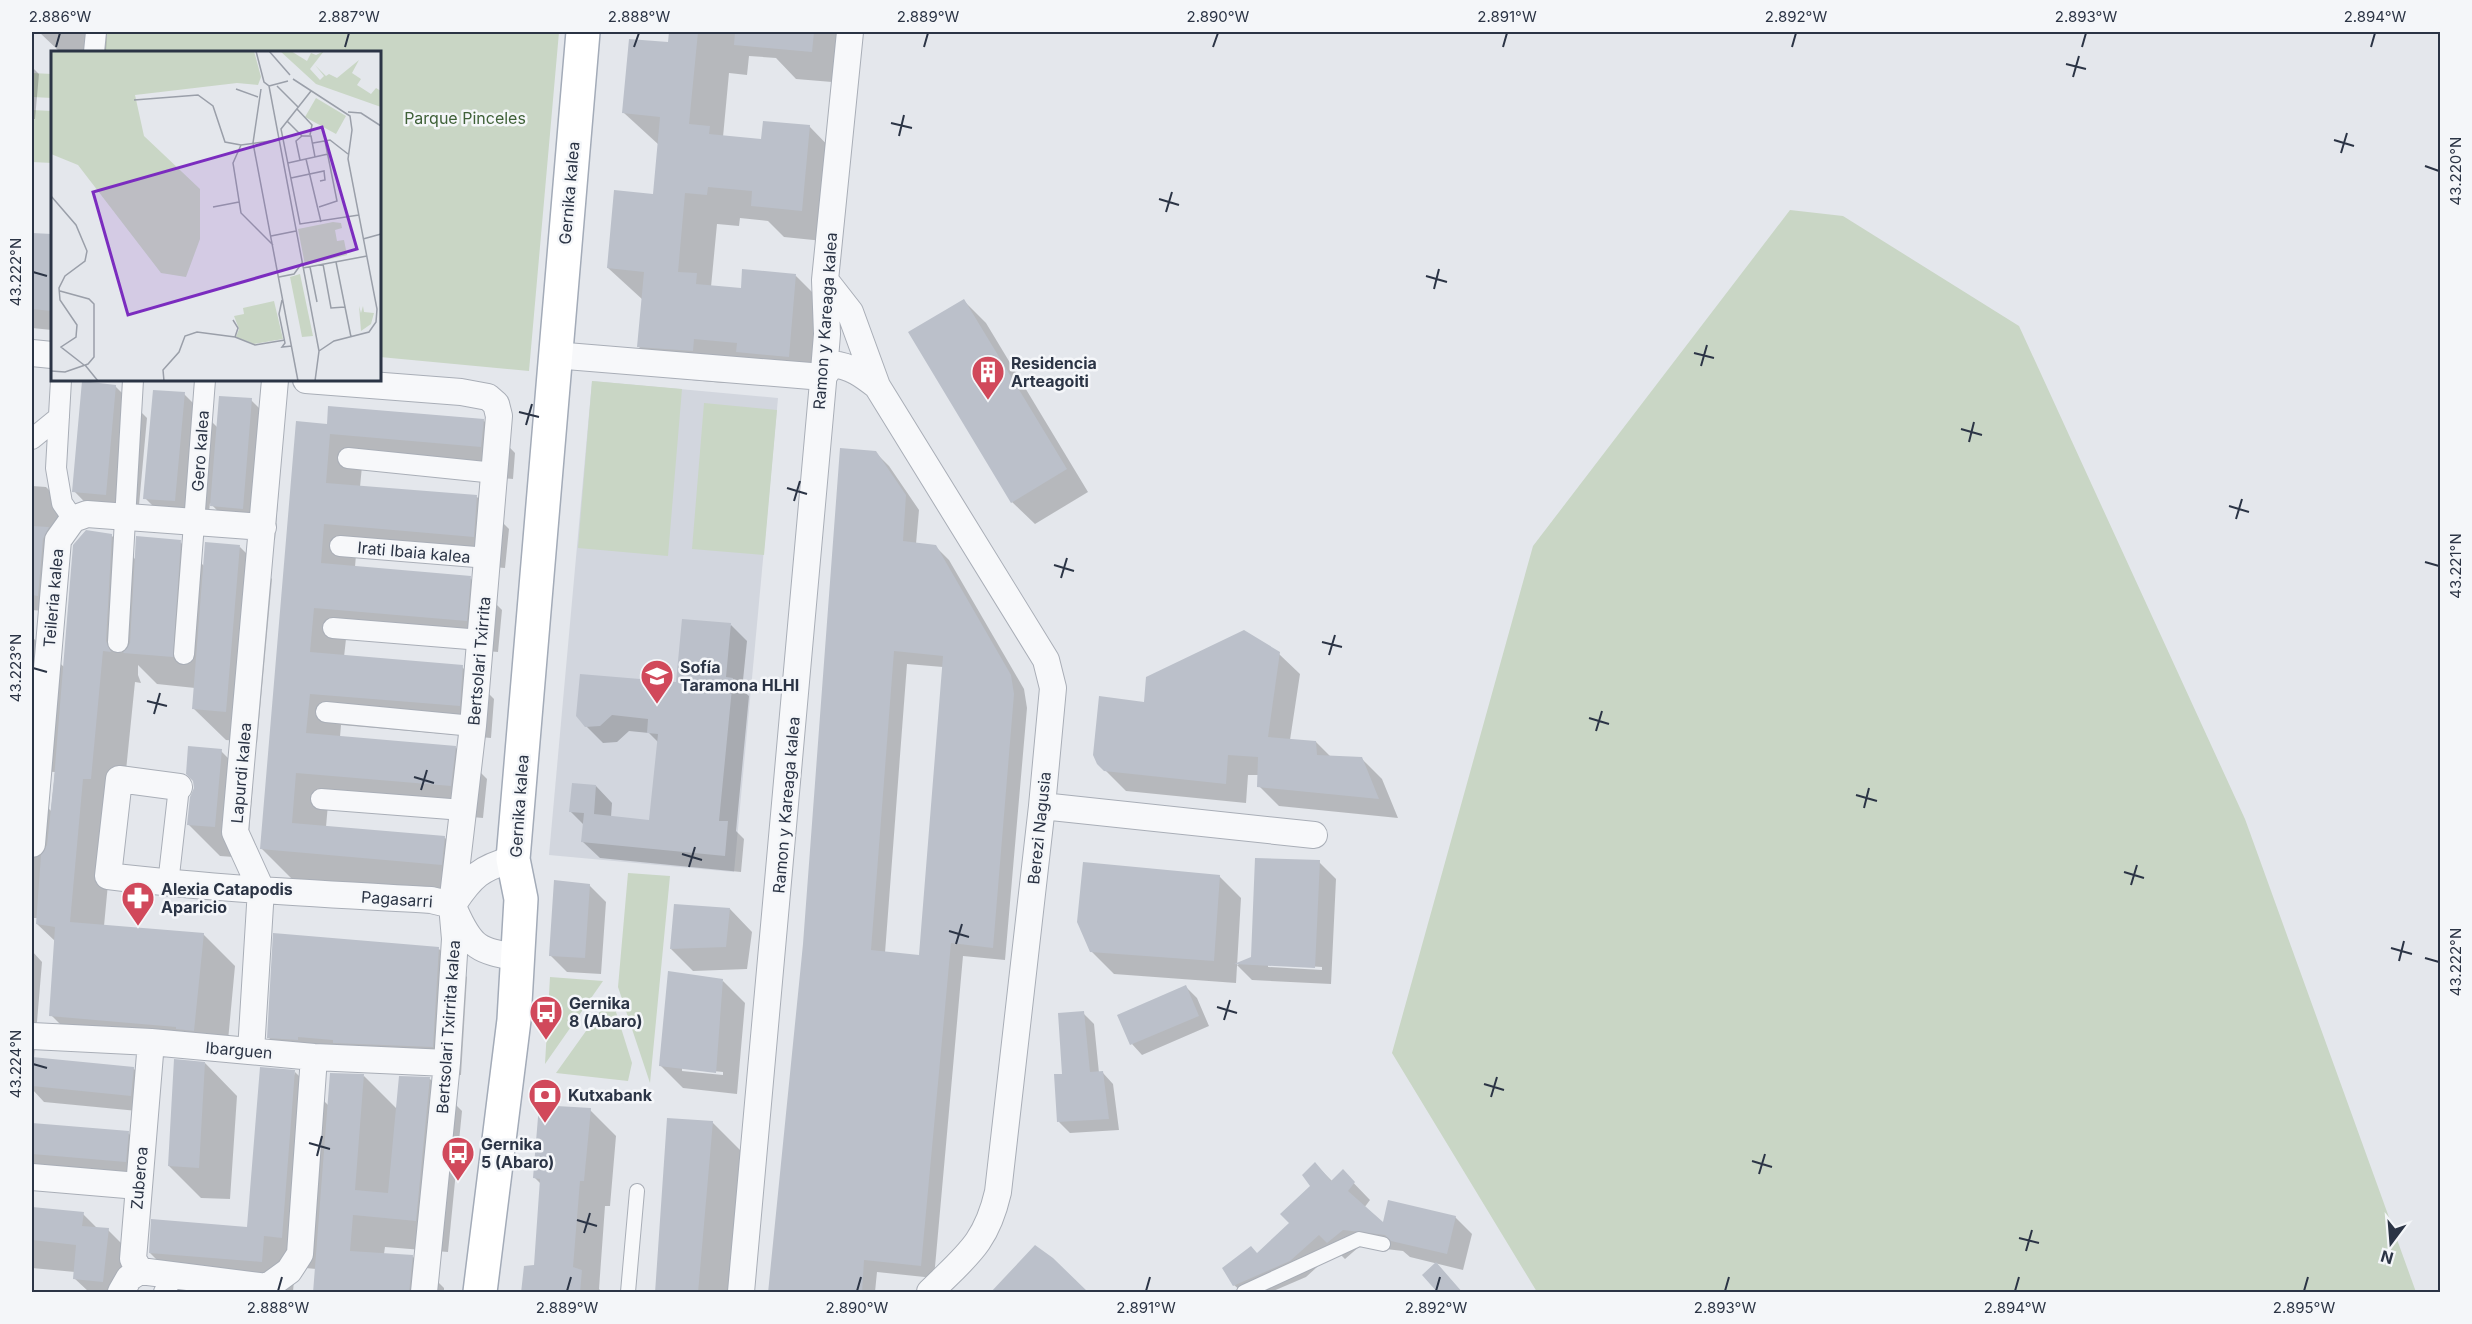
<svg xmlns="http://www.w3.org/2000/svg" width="2472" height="1324" viewBox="0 0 2472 1324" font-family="Inter,sans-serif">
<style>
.built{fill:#d2d6de}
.green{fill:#c9d6c5}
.shadow{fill:#0003;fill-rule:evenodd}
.building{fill:#bbc0ca;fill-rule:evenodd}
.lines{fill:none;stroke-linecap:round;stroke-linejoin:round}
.service-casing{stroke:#a9aeb7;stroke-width:16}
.pedestrian-casing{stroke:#a9aeb7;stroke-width:22}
.minor-casing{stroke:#a9aeb7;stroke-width:28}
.primary-casing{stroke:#a3abb8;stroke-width:36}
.service{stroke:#f7f8fa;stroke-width:14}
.pedestrian{stroke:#f7f8fa;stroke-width:20}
.minor{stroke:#f7f8fa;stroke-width:26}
.primary{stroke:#fff;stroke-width:33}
.ticks{fill:none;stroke:#2b3445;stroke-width:2}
.labels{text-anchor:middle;stroke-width:5;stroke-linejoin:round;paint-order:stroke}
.park-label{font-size:16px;fill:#3f6138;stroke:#f4f6f9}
.street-label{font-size:16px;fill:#2b3445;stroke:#f4f6f9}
.poi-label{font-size:16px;font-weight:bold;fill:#2b3445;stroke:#f4f6f9;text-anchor:start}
.inset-road{fill:none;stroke:#9a9fa9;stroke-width:1.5}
.view{fill:#7b2cbf;fill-opacity:0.15;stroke:#7b2cbf;stroke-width:3}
.inset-edge{fill:none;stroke:#2b3445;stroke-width:3}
.neatline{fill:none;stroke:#2b3445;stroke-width:2}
.ticks-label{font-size:15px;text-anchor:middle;fill:#2b3445}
</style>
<rect width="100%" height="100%" fill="#e4e7ec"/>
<path class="built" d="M592,381l186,17 -44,474 -185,-17z"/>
<path class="green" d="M107,32h452l-30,339 -149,-14v-305h-275z
M32,73l20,1v24l-20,-1z
M32,110l20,1v52l-20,-1z
M1790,210l53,6 176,110 226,493 171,473h-879l-145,-239 141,-507z
M592,381l90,8 -14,167 -90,-8z
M704,403l73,7 -13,145 -72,-6z
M628,873l42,3 -20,207 -32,-96z
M550,977l53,4 -58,83z
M611,996l21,67 -4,18 -72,-8z"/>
<path class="shadow" d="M39,32h68l-1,20h-46z
M670,32h178l-4,51 -48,-4 -20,-21 -27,-2 -2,19 -18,-2 -6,64 40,3 46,-14 32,33 -8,83 -49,-5 -16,-16 -28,-3 -1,8 -22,-2 -6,63 31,3 54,-14 32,32 -8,80 -94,-18 -2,13 -54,-5 -32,-32 5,-46 -35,-32 46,-72 5,-51 -35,-32 45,-69z
M32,67l7,7 -4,45h-3z
M32,234l20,2v94l-20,-2z
M964,301l22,22 102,169 -53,32 -23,-22z
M115,386l32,32 -10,109 -31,-3 -32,-33z
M184,394l34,34 33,-28 32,32 -8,108 -31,-2 -34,-35 -3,29 -30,-2 -32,-32z
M483,420l32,33 -2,26 -151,-13 -2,21 117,10 32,32 -4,39 -149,-13 -1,12 115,11 32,32 -4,42 -152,-13 -2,18 118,10 32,32 -3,39 -150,-13 -1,12 115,10 32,32 -4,39 -155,-14 -2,23 118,10 32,32 -3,27 -179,-15 -32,-32 66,-424z
M876,453l13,13 30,44 -3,34 20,3 13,13 75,129 3,19 -22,252 -42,-4 -29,322 -57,-6 -2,20h-105zM907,664l36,3 -23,289 -35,-3z
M32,486l14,1 17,17 -9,108 -22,-2z
M111,535l25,25 44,-18 24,24 36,-19 32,32 -15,164 -31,-3 -33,-32 2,-20 -38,-4 -19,-19v10l3,8 -6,-1 -13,128h-7l-11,116 99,8 32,32 -9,96 -17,-1 -2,-3 -124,-11 -32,-32 5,-73 -19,-18 1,-6h-6v-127l19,20 4,-39 -23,-1v-134l32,30z
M731,625l16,16 -5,49 7,6 -13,135 8,8 -3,33 -141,-14 -17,-16 2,-16 -15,-15 26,-25 16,17 -1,14 40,4 8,-78 -10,-10 -20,-2 -12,11 -14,1 -17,-17 91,-42z
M1279,654l21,20 -10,66 26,2 15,15 31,2 20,20 16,39 -119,-12 -20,-20v-11h-11l-2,28 -120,-12 -28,-28 47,-59z
M221,751l32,32 -6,75 -27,-2 -32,-32z
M1319,862l17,17 -5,105 -79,-4 -15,-15 16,-7zM1268,964l54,3v3l-54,-3z
M1219,876l22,22 -5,85 -122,-9 -22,-22z
M589,885l17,17 -5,72 -34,-2 -16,-16z
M730,909l22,23 -5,37 -54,2 -22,-22z
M439,949l28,28 -6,98 -164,-10 -29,-28z
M32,951l10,11 -8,96 99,10 17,17 -2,27 -104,-10 -12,-13z
M723,981l22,22 -8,91 -54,-6 -22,-22zM682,1068l41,4v3l-41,-4z
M1186,987l11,11 12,28 -67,29 -10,-11z
M1083,1013l11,11 5,49h4l10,11 6,46 -49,3 -11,-11 4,-47z
M205,1063l32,33 -7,103 -29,-1 -32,-32z
M295,1072l34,34 35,-30 33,33 3,-32 30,2 32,32 -14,141 -63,-5 -1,7 28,2 32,32v4h-130l2,-23 -21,-2 -2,25 -111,-7 -32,-32 99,-25z
M590,1110l26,26 -6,70h-5l-6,83 3,3h-80l13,-26 6,-82 -6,-6z
M712,1122l32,32 -12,138h-75z
M32,1124l96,9 16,16 -2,29 -104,-9 -6,-7z
M1315,1164l17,17 11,-9 27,28 -6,8 20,17 71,-8 17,17 -9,36 -53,-13 -7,-6 -43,-5 -15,13 -9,-9 -30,27 -35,15h-29l-8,-7 24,-31 33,-31 21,-37z
M32,1208l51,6 15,15 10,1 32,32 -3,30h-48l-15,-14 1,-6 -43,-4z"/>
<path class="building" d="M669,32h29l-9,92 21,2 -1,8 52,5 2,-18 47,4 -8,86 -51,-5 1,-15 -44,-4 -1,8 -22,-2 -7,79 19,1 -1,11 45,4 1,-19 54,5 -7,83 -53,-5 1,-9 -43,-4 -1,12 -56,-4 7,-75 -37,-4 7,-78 39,4 7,-77 -38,-4 7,-74 39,3z
M735,32h79l-2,20 -78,-7z
M32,233l20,1v77l-20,-2z
M964,299l103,170 -56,34 -103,-171z
M82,381l34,4 -10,110 -34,-3z
M153,390l32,2 -10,109 -32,-2z
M219,396l33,2 -9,111 -33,-3z
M328,406l156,13 -3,28 -151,-13 -4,49 151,12 -3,42 -150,-13 -3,39 150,13 -4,45 -153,-13 -4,44 153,13 -3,41 -150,-12 -4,39 150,13 -5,40 -155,-13 -4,50 153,13 -3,29 -182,-16 36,-428 31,3z
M840,448l36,3 30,44 -3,46 33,4 75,130 3,19 -21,254 -42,-5 -30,323 -57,-6 -2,33h-94l35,-349zM894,651l49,5 -24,299 -48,-5z
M32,526l17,1 -6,12 -5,57 -6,-1z
M86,530l26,4 -6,107 5,11 -8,-1 -12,128h-8l-13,143 134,11 -10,98 -18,-2v-2l-127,-11 6,-89 -19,-3 5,-69 6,-10 7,-66 19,-234z
M136,536l45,4 -8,117 -50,-4 7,-10z
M205,542l35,3 -14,167 -34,-3z
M682,619l49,4 -5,54 7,1 -14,143h9l-3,35 -144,-14 3,-29 -15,-1 3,-29 24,2 -2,29 55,6 9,-86 -11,-1 1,-14 -36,-4 -12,11 -15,1 -9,-11 4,-42 96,8z
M1244,630l36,22 -12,85 48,4 1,14 45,2 17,42 -122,-12 1,-30 -30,-2 -2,29 -122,-13 -7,-7 -4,-9 6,-59 45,6 2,-25z
M188,746l34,3 -7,78 -28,-2 3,-28 4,-9 -1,-7 -7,-7z
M1255,858l65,2 -5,108 -81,-4 17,-7z
M1083,862l137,13 -6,86 -124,-9 -13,-30z
M554,880l36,4 -5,74 -36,-2z
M674,904l56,4 -4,39 -56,2z
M273,933l166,14 -6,100 -100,-4v-3l-35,-3v3l-31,-2z
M668,971l55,8 -7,94 -57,-7z
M1186,985l13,31 -69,29 -13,-30z
M1084,1011l6,61 13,-1 6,48 -52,3 -3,-48h8l-4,-61z
M32,1057l102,10 -3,29 -99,-10z
M174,1059l31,3 -6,106 -31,-2z
M260,1067l35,3 -13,168 -18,-2 -2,26 -113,-9 2,-34 96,8z
M330,1073l34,1 -9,116 33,3 11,-117 31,1 -14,144 -63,-6 -3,36 63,4 -4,38h-96z
M539,1105l52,3 -7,73h-4l-7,86 9,3 -2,23h-59l3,-27 10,-1 6,-86 -7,-1z
M667,1118l46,3 -15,172h-43z
M32,1123l97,8 -3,31 -94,-8z
M1315,1162l16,19 12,-12 12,13 -7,9 35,31 5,-22 68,16 -9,38 -56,-13 -6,-6 -42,-5 -16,13 -8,-8 -29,26 -57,25 -11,-18 29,-22 6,7 32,-30 -9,-9 30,-28 -8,-11z
M32,1207l52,5 -2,14 27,2 -6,54 -30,-3 3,-34 -44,-5z
M1035,1245l18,13 36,35h-99z
M1436,1262l27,31h-25l-16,-18z"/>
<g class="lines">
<g class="service-casing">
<path id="service" d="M628,1292l9,-101
M1244,1292l115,-53 24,5"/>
</g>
<g class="pedestrian-casing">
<path id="pedestrian" d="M94,52l2,-20
M61,380l-5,88 6,35 11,16
M32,439l27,-22
M348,458l147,15
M340,546l148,12
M333,628l148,12
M118,642l15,-262
M184,654l21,-274
M326,712l147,14
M321,799l142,11
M168,884l11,-97
M164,1292l10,-16"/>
</g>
<g class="minor-casing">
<path id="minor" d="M825,280l25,32 27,74 169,274 7,28 -11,118 -44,386c-12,52 -32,64 -68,100
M32,353l20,2
M554,355l269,22
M823,377l9,-13c19,2 31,11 45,22
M306,380l155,12 27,5 8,7 3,12 -26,310 -21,179 3,34 -8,124 -23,229
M179,787l-60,-8 -11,97c108,13 215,18 323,24l21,5
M1042,806l272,29
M32,844l26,-304 15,-21 14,-5 176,13
M454,903c18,-27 27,-35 59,-44
M455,911c17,38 23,39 63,47
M32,1036l119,6 163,15 133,6
M151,1042l-18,217 7,12 127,16 22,-16 11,-17 14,-197
M251,1051l10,-162 -26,-57 40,-452
M32,1177l106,9
M121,1292l8,-14 11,-7
M741,1292l83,-921 3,-37 -2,-54 25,-248"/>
</g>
<g class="primary-casing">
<path id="primary" d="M480,1292l34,-272 7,-121 -8,-40 70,-827"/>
</g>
<use href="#service" class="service"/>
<use href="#pedestrian" class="pedestrian"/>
<use href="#minor" class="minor"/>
<use href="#primary" class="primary"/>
</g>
<path class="ticks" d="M56,47l4,-14M345,47l4,-14M634,47l5,-14M924,47l4,-14M1213,47l5,-14M1503,47l4,-14M1792,47l4,-14M2082,47l4,-14M2371,47l4,-14M2066,64l20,5M2073,77l6,-21M891,123l21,5M899,136l5,-21M2334,140l20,6M2341,153l6,-20M2425,166l14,5M1159,199l20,6M1166,212l6,-20M33,272l14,4M1426,276l21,6M1434,289l5,-20M1694,353l20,5M1701,366l6,-21M519,412l20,5M526,425l6,-21M1961,429l21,6M1969,442l5,-20M787,488l20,6M794,501l6,-20M2229,506l20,6M2236,519l6,-20M2425,562l14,4M1054,565l20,6M1061,578l6,-20M1322,642l20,5M1329,655l6,-20M33,668l14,4M147,701l20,5M154,714l6,-21M1589,718l20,6M1596,731l6,-20M414,777l20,6M421,790l6,-20M1856,795l21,6M1864,808l5,-20M682,854l20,6M689,867l6,-20M2124,872l20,6M2131,885l6,-20M949,931l20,6M956,944l6,-20M2391,948l21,6M2425,958l14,4M2399,961l5,-20M1217,1007l20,6M1224,1020l6,-20M33,1064l14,4M1484,1084l20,6M1491,1097l6,-20M309,1143l21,6M317,1156l5,-20M1752,1161l20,6M1759,1174l6,-20M577,1220l20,6M584,1233l6,-20M2019,1238l20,5M2026,1251l6,-21M278,1291l4,-14M567,1291l4,-14M857,1291l4,-14M1146,1291l4,-14M1436,1291l4,-14M1725,1291l4,-14M2015,1291l4,-14M2304,1291l4,-14"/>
<defs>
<g id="building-pin" transform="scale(1.725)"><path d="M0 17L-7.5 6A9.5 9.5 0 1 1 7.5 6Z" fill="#d1495b" stroke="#f4f6f9"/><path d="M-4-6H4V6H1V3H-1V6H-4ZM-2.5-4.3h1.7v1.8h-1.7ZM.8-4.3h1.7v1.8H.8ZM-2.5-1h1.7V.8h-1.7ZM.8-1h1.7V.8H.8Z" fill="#fff"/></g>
<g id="school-pin" transform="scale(1.725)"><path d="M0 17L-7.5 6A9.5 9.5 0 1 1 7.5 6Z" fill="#d1495b" stroke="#f4f6f9"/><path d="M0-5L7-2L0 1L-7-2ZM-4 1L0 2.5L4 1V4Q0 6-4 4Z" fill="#fff"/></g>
<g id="pharmacy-pin" transform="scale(1.725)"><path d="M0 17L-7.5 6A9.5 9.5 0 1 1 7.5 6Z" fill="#d1495b" stroke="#f4f6f9"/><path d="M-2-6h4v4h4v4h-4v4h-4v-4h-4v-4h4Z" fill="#fff"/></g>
<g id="bus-pin" transform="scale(1.725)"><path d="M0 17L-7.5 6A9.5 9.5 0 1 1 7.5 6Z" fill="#d1495b" stroke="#f4f6f9"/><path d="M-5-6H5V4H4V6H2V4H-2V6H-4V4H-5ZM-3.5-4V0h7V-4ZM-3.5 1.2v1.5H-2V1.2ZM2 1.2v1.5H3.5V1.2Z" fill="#fff"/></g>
<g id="bank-pin" transform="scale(1.725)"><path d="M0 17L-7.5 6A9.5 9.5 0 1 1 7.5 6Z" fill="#d1495b" stroke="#f4f6f9"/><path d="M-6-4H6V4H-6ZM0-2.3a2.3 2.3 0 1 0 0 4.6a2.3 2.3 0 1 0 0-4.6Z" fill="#fff"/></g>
</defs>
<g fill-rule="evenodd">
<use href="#building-pin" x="988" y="372"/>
<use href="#school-pin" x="657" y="676"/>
<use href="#pharmacy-pin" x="138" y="898"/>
<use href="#bus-pin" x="546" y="1012"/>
<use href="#bank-pin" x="545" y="1095"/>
<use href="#bus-pin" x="458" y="1153"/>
</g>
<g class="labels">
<g class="park-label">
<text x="465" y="124">Parque Pinceles</text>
</g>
<g class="street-label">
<text transform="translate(569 193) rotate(-85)" y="6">Gernika kalea</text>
<text transform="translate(825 321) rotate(-86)" y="6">Ramon y Kareaga kalea</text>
<text transform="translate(200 451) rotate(-86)" y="6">Gero kalea</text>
<text transform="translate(414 552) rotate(5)" y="6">Irati Ibaia kalea</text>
<text transform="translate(53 598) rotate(-85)" y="6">Teileria kalea</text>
<text transform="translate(479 661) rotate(-85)" y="6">Bertsolari Txirrita</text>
<text transform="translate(241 773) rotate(-85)" y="6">Lapurdi kalea</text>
<text transform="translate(786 805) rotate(-85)" y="6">Ramon y Kareaga kalea</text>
<text transform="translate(519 806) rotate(-86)" y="6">Gernika kalea</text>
<text transform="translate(1039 828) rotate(-84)" y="6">Berezi Nagusia</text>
<text transform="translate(397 899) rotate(4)" y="6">Pagasarri</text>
<text transform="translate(448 1027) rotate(-86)" y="6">Bertsolari Txirrita kalea</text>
<text transform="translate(239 1050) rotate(5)" y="6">Ibarguen</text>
<text transform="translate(139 1178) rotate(-85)" y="6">Zuberoa</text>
</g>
<g class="poi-label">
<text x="1011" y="369">Residencia<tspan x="1011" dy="18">Arteagoiti</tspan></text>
<text x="680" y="673">Sofía<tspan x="680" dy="18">Taramona HLHI</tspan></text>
<text x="161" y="895">Alexia Catapodis<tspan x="161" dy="18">Aparicio</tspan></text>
<text x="569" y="1009">Gernika<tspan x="569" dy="18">8 (Abaro)</tspan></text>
<text x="568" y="1101">Kutxabank</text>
<text x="481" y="1150">Gernika<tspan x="481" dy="18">5 (Abaro)</tspan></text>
</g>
</g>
<g transform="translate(51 51)">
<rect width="330" height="330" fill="#e4e7ec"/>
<path d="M0,0h203l7,26 -3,8 -21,-2 -102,12 9,41 56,53v50l-14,38 -25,-4 -83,-108 -27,-11zM229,0h11l16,10 4,-8 5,2 8,-4 -14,18 10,11 4,-4 -9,-11 11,11 3,-2 8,4 22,-18 -7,13 9,6 -4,6 14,9 5,-6 5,3v16l-65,-23zM265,47l30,18 -10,18 -31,-17zM282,171l8,1 1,5 -7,2 2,11 7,-1 3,15 -42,10 -7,-36zM249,223l13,62 -11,1 -12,-60zM223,250l9,38 -29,5 -18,-7 3,-8 -5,-13 10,-2 -1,-6zM308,255l2,7 2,-7 1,6 10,1 -3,11 -10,7z" fill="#c9d6c5"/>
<path class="inset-road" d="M205,0l8,31 5,4 50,265 -4,30M218,0l21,24M242,28l57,37 2,14 -4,29 29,150 -1,13 -7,10 -35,9 -15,10M218,35l19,-5M226,35l21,21M185,38l22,8M210,38l-8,54 45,238M260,40l-30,38 19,95 59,-9M83,49l64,-5 15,11 12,36 16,3 37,-5M246,58l15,16 -2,10M297,61l13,1 20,13M236,70l15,15M262,92l17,-3 18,14M190,94l-8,18 8,50 32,32M255,108l15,63M249,109l-4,-19 6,-5h9l4,21M237,112l40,-9M240,127l33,-7 1,9 -5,1M0,145l25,29 11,26 -2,10 -20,15 -6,12 1,12 17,25 -1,12 -15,10 23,18M162,156l26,-5M268,156l18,-6 -12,-60M220,185l25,-5M312,188l18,-5M285,211l15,75M272,213l8,44 14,-1M259,216l7,35M252,217l64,-12M228,226l15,-3 8,-11M231,249l-3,14 6,29 -3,4 10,-1M182,269l5,8 -3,9 20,8 30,-5M34,314l13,16M0,320l14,1 23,-8 6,-7v-53l-5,-5 -29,-8M113,330l-1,-11 16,-18 6,-16 12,-4 38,5"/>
<path class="view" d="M271,76l35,122 -229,66 -35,-123z"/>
<rect width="330" height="330" class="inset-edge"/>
</g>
<rect width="2472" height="1324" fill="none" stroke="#f4f6f9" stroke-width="66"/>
<g transform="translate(2391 1243) rotate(196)" stroke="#f4f6f9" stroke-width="4.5" paint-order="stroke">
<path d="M0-4.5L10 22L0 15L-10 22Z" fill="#2b3445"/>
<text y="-9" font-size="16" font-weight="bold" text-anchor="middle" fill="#2b3445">N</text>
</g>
<rect x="33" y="33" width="2406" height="1258" class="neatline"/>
<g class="ticks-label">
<text x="60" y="22">2.886°W</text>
<text x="349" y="22">2.887°W</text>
<text x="639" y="22">2.888°W</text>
<text x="928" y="22">2.889°W</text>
<text x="1218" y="22">2.890°W</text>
<text x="1507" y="22">2.891°W</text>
<text x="1796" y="22">2.892°W</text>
<text x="2086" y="22">2.893°W</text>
<text x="2375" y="22">2.894°W</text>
<text transform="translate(2456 171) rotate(-90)" y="5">43.220°N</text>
<text transform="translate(16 272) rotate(-90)" y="5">43.222°N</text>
<text transform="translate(2456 566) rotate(-90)" y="5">43.221°N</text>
<text transform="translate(16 668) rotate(-90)" y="5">43.223°N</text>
<text transform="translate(2456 962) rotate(-90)" y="5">43.222°N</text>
<text transform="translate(16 1064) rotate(-90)" y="5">43.224°N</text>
<text x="278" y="1313">2.888°W</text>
<text x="567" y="1313">2.889°W</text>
<text x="857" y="1313">2.890°W</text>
<text x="1146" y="1313">2.891°W</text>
<text x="1436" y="1313">2.892°W</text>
<text x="1725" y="1313">2.893°W</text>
<text x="2015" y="1313">2.894°W</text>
<text x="2304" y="1313">2.895°W</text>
</g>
</svg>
